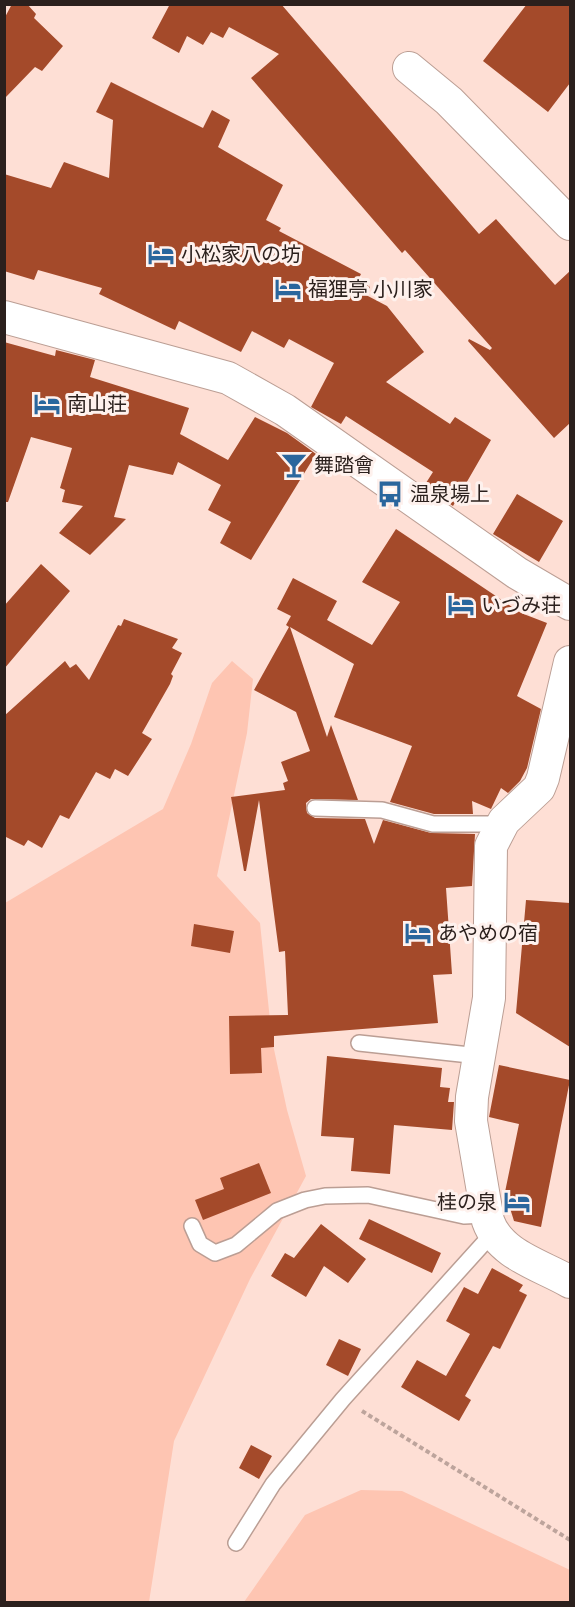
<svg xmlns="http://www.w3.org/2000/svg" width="575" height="1607" viewBox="0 0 575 1607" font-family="Karla,'Noto Sans JP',sans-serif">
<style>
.green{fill:#fec5b2}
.building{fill:#a44a2a}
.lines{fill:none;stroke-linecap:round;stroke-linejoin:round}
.service-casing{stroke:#bb9e94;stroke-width:18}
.minor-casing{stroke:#bb9e94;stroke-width:34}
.path{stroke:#bda49c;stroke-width:4;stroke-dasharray:4.5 3;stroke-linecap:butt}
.service{stroke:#fff;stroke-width:15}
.minor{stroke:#fff;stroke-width:32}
.labels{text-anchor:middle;stroke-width:6;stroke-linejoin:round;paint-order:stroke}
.poi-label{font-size:20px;fill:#2b201d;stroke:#fef1ed;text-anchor:start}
</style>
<rect width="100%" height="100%" fill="#fedfd5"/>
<path class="green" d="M232,661l21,18 -6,54 -30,143 43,47 12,117 15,70 19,66 -56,103 -76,162 -25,161h-144v-699l158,-94 28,-65 21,-61z
M361,1490l41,1 168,79v32h-326l61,-87z"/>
<path class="building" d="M12,4h15l9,10 -2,4 29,28 -21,25 -7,-4 -31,32v-80z
M170,4h111l198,230 17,-15 59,66 15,-14v152l-16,15 -86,-97 1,-2 21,11 2,-2 -87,-98 -3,3 -151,-175 28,-24 -50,-27 -6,11 -12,-6 -8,13 -16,-9 -8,17 -27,-15z
M527,4h43v79l-22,29 -65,-51z
M111,82l92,46 9,-18 18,10 -12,27 65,38 -17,35 15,8 -2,3 82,43 -3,6 12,7 -4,8 21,11 37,46 -38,30 64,42 5,-7 36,23 -38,66 -29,-20 9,-14 -87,-56 -5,8 -30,-17 23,-44 -45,-24 -5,9 -32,-17 -11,21 -62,-31 -4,9 -76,-36 3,-6 -64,-18 -4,10 -30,-9v-97l47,14 13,-26 45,16 4,-58 -17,-8z
M4,342l51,14 1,-6 39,10 -5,17 99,31 -9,26 48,26 27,-43 32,16 29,21 -65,106 -31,-17 11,-21 -23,-12 13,-25 -43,-23 -5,13 -44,-10 -15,52 12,2 -36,36 -31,-22 24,-27 -21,-4 3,-12 -5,-2 12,-40 -41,-11 -23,65h-4z
M517,494l46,27 -24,41 -46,-28z
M396,529l125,84 26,10 -30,73 24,13 -14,59 -7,13 -12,12 -7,-5 -10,21 -19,-8 1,13h-39l-44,-12 22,-56 -78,-29 20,-53 -64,-37 37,110 4,-12 27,75 -47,-1 -5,4 1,10 8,5 50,1 9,25 9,-24 48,13 44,1 -3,52 -26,2 6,86 -19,1 5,48 -164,13v11l-13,1 1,25 -32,1 -1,-58 59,-1 -3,-64 -6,1 -20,-152 -13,71h-2l-13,-74 54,-7 -2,-7 5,-2 -7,-19 29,-11 -14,-39 -42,-22 35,-63 -3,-2 5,-9 -14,-7 16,-31 44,23 -10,19 45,25 28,-43 -38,-20z
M41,564l29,27 -66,78v-63z
M124,619l54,20 -6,9 10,5 -11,21 2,2 -3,8 -28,49 10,6 -24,37 -13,-7 -5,10 -14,-7 -27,47 -9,-4 -18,33 -14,-8 -4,6 -20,-10v-120l61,-55 5,7 6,-4 13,16 29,-55 3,1z
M526,900l44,3v144l-54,-34z
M194,924l40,7 -4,22 -39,-7z
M327,1056l115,12 -2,19 10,1 -2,14h6l-2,28 -58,-5 -4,49 -39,-3 3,-33 -33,-2z
M499,1065l71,15 -29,147 -27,-6 -9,-29 14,-68 -30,-7z
M259,1163l12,30 -68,27 -8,-20 29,-11 -4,-11z
M369,1219l72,34 -9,20 -73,-34z
M321,1224l45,35 -18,24 -24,-17 -18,31 -35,-21 14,-23 9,5z
M492,1268l31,17 -4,6 8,4 -27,54 -7,-3 -28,50 6,4 -12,21 -58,-34 16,-27 29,16 24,-42 -24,-13 18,-34 14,7z
M339,1339l22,10 -13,27 -22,-11z
M251,1445l21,11 -13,23 -20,-11z"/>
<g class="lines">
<g class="service-casing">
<path id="service" d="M315,808l67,2 51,14h69
M359,1043l120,13
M192,1226l8,18 15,9 21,-8 41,-34 28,-11 20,-4 43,-1 96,21 22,-1
M236,1543l37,-59 70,-85 149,-165"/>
</g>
<g class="minor-casing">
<path id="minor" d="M409,68l40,33 121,123
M4,317l224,61 57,32 232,163 53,31
M570,662l-27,116 -4,10 -35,33 -13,25 -2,152 -17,99 -1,24 17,100c12,34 53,44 82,61"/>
</g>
<path class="path" d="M362,1411l208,129"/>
<use href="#service" class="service"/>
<use href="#minor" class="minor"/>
</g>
<defs>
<g id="hotel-bare" transform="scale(2.07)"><path d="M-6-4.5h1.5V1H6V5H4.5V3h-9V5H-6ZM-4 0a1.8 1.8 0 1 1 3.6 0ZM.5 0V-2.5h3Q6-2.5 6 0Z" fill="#2a669d" stroke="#fef1ed" stroke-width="2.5" paint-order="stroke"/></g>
<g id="bar-bare" transform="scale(2.07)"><path d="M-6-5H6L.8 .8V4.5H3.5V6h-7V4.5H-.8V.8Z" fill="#2a669d" stroke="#fef1ed" stroke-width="2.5" paint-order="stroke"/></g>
<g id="bus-bare" transform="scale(2.07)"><path d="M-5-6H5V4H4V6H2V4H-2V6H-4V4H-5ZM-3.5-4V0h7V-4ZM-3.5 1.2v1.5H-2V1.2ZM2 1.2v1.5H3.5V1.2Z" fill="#2a669d" stroke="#fef1ed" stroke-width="2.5" paint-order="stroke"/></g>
</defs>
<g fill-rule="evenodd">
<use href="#hotel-bare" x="161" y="254"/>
<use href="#hotel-bare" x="288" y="289"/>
<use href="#hotel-bare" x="47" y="404"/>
<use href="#bar-bare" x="294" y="465"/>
<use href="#bus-bare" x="390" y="494"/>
<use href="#hotel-bare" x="461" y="605"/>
<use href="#hotel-bare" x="418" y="933"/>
<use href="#hotel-bare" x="517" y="1202"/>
</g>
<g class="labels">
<g class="poi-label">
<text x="181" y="261">小松家八の坊</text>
<text x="308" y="296">福狸亭 小川家</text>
<text x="67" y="411">南山荘</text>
<text x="314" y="472">舞踏會</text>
<text x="410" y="501">温泉場上</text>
<text x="481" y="612">いづみ荘</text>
<text x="438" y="940">あやめの宿</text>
<text x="497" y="1209" text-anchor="end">桂の泉</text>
</g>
</g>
<rect width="575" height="1607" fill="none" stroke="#2b201d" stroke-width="12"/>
</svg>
